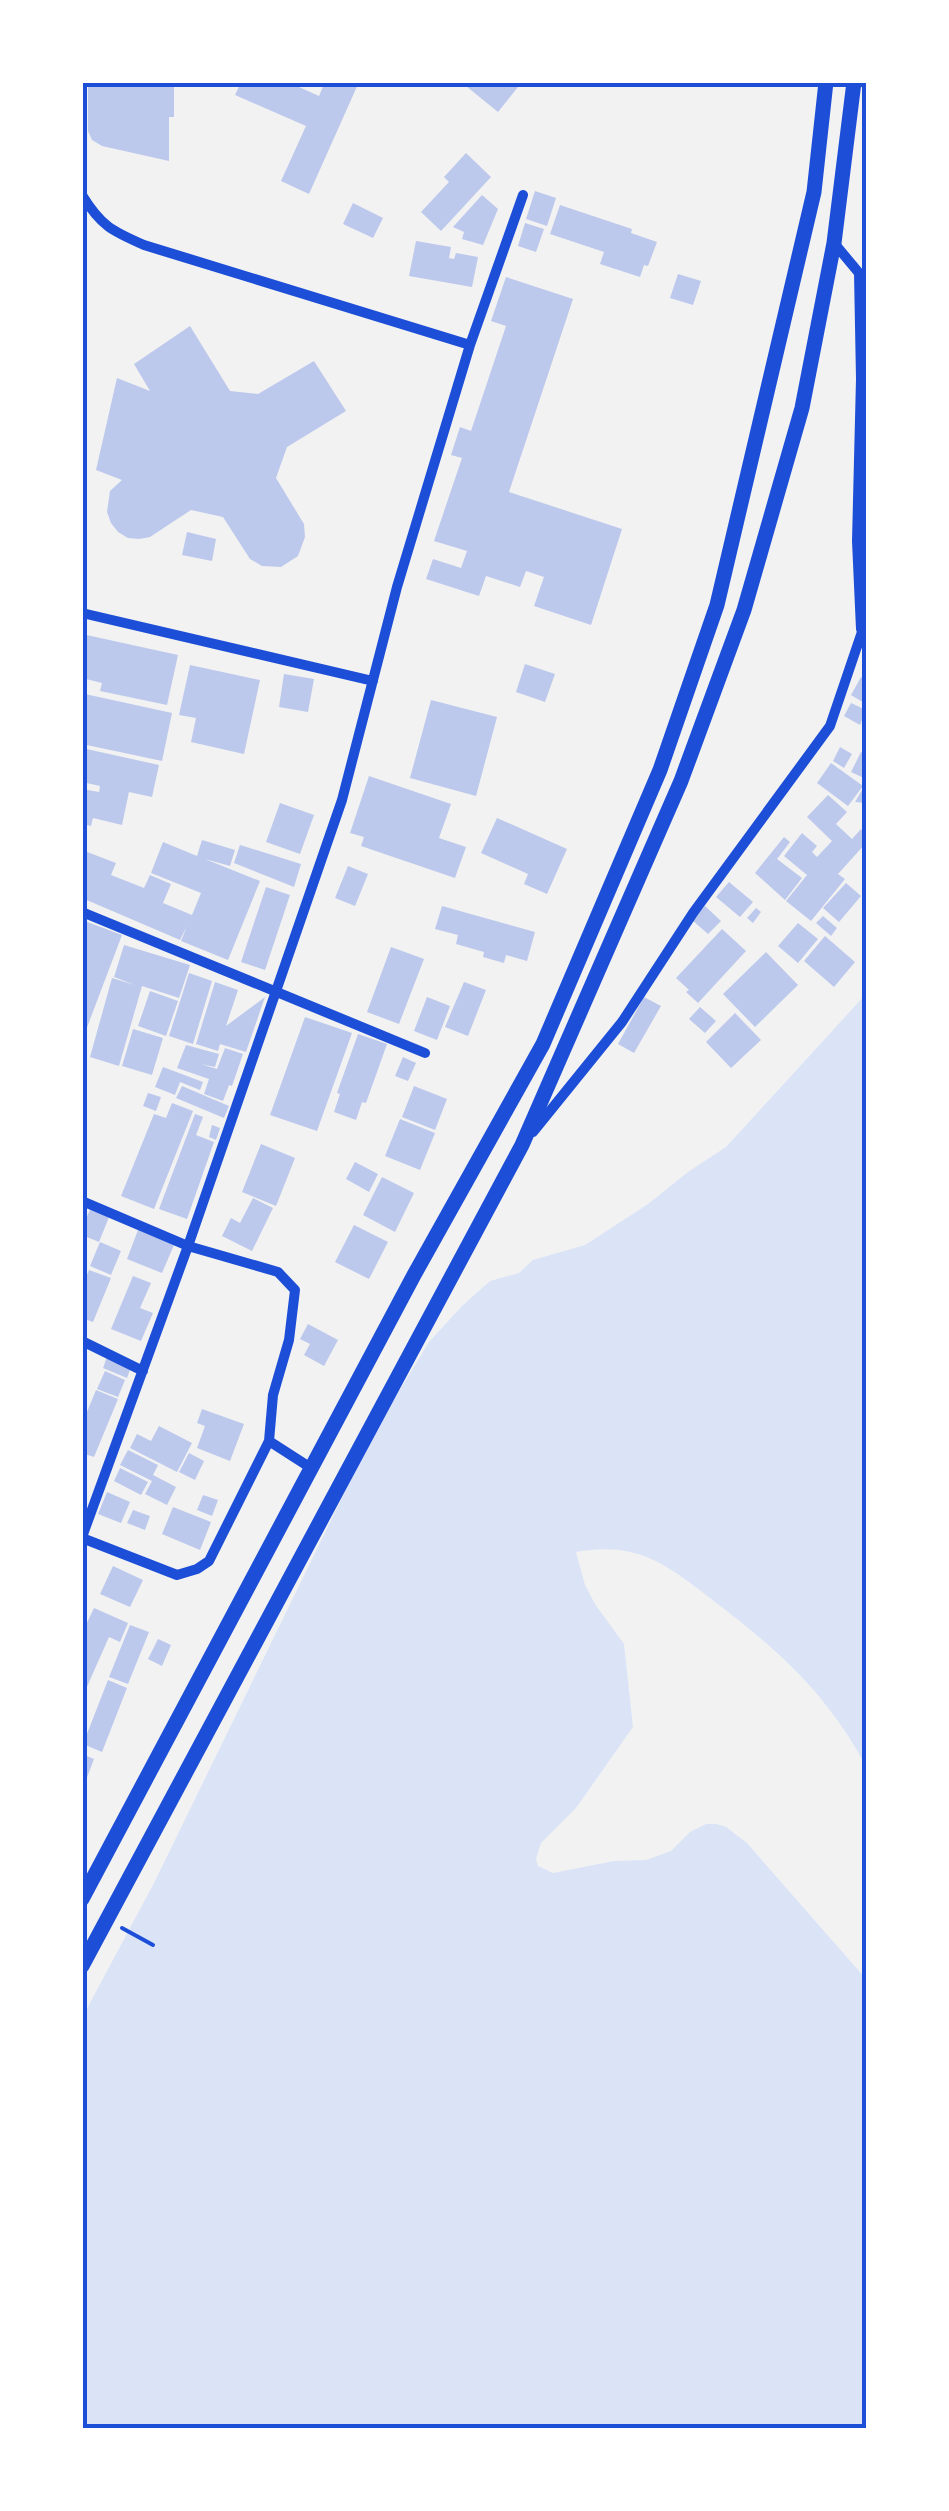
<svg xmlns="http://www.w3.org/2000/svg" width="949" height="2511" viewBox="0 0 949 2511" font-family="'Sofia Sans Condensed',sans-serif">
<style>
.green{fill:#dbe4f7}
.building{fill:#bdc9ec}
.lines{fill:none;stroke-linecap:round;stroke-linejoin:round}
.path{stroke:#1d4ed8;stroke-width:4}
.minor{stroke:#1d4ed8;stroke-width:10}
.primary{stroke:#1d4ed8;stroke-width:15}
.neatline{fill:none;stroke:#1d4ed8;stroke-width:4}
</style>
<rect width="100%" height="100%" fill="#f2f2f2"/>
<path class="green" d="M866,994v772c-40,-74 -90,-118 -156,-168 -24,-18 -50,-40 -80,-46 -18,-4 -36,-3 -54,0l9,33 10,19 29,40 9,83 -57,81 -35,35 -5,16 2,7 15,7 61,-12 32,-1 25,-9 19,-19 16,-8h10l10,3 21,16 119,136v449h-783v-412l72,-135 218,-447 56,-92 33,-36 28,-25 29,-8 14,-13 52,-15 63,-41 40,-32 38,-25z"/>
<path class="building" d="M88,82h86v35h-5v44l-67,-15 -10,-6 -4,-9z
M241,82h47l31,14 6,-14h34l-50,112 -28,-13 25,-55 -71,-31z
M461,82h61l-24,30z
M466,153l25,24 -50,54 -20,-19 28,-30 -5,-5z
M535,191l21,7 -9,28 -21,-7z
M482,195l16,14 -15,36 -21,-6 2,-7 -11,-5z
M353,203l30,15 -10,20 -30,-14z
M560,205l72,24 -1,4 26,9 -9,24 -4,-1 -4,12 -40,-13 4,-12 -54,-18z
M525,223l19,6 -8,23 -18,-6z
M416,241l35,6 -2,11 5,1 2,-6 22,4 -6,30 -63,-11z
M678,274l23,7 -8,24 -23,-7z
M506,277l67,22 -64,193 113,37 -31,96 -57,-19 10,-29 -18,-6 -6,16 -34,-11 -7,20 -53,-17 7,-20 28,9 6,-17 -33,-10 28,-83 -11,-3 9,-28 11,4 35,-105 -15,-5z
M190,326l40,65 28,3 56,-33 32,50 -59,36 -11,31 28,46 1,13 -7,19 -17,11 -19,-1 -12,-7 -27,-42 -32,-7 -41,27 -11,2 -11,-1 -10,-6 -7,-9 -4,-11 3,-21 12,-11 -26,-10 21,-92 33,13 -16,-27z
M187,532l29,7 -4,22 -30,-6z
M82,634l96,21 -11,50 -67,-14 2,-8 -20,-5z
M525,664l30,10 -10,28 -29,-10z
M190,665l70,15 -16,74 -53,-12 5,-24 -17,-3z
M284,674l30,5 -6,33 -29,-5z
M861,677l5,3v24l-15,-9z
M85,694l87,19 -10,48 -80,-17v-45z
M431,700l66,17 -21,79 -66,-18z
M851,703l15,7 -6,15 -16,-9z
M840,747l12,7 -8,14 -11,-7z
M82,748l77,17 -7,32 -23,-5 -7,33 -29,-7 -2,8 -9,-2v-35l17,3 1,-6 -18,-4z
M861,752l5,2v25l-15,-7z
M831,763l32,23 -15,20 -31,-23z
M369,776l82,28 -12,34 27,9 -11,31 -94,-32 3,-9 -14,-4z
M862,790l4,1v12l-11,-1z
M828,795l19,17 -11,12 16,15 9,-10 5,6v8l-28,31 7,5 -34,42 -25,-20 21,-26 -23,-19 18,-23 15,13 -5,6 5,5 15,-16 -25,-24z
M280,803l34,12 -14,39 -34,-12z
M497,818l70,31 -20,45 -23,-10 4,-10 -47,-21z
M784,837l6,5 -13,17 25,19 -17,22 -30,-27z
M202,840l33,10 -5,16 -25,-7 55,22 -32,79 -47,-19 6,-15 -7,14 -98,-42v-48l34,13 -5,12 33,13 6,-13 21,9 -8,19 29,12 9,-22 -50,-20 12,-31 34,14z
M240,845l61,19 -7,23 -60,-24z
M348,866l20,8 -13,32 -20,-8z
M729,882l24,20 -13,15 -24,-20z
M846,883l15,13 -22,26 -16,-14z
M266,887l24,8 -25,75 -24,-8z
M442,906l93,26 -8,29 -21,-6 -2,8 -21,-6 1,-5 -28,-8 2,-9 -23,-6z
M705,906l16,15 -13,13 -16,-14z
M756,908l5,4 -8,11 -6,-5z
M823,916l14,12 -6,8 -15,-13z
M82,920l40,15 -39,103h-1z
M798,923l20,16 -20,24 -20,-17z
M722,929l24,22 -48,52 -12,-11 3,-2 -13,-12z
M825,936l30,26 -21,25 -30,-26z
M124,945l66,20 -11,33 -37,-12 -23,80 -29,-9 22,-79 23,7 -21,-8z
M391,947l33,12 -25,65 -32,-12z
M766,952l32,33 -43,42 -32,-33z
M189,973l23,8 -19,63 -24,-8z
M215,982l23,8 -12,36 39,-29 -19,55 -26,-8 -2,7 -22,-7z
M464,982l22,8 -18,46 -23,-9z
M150,991l28,10 -12,35 -28,-10z
M427,997l23,9 -13,34 -23,-9z
M644,997l17,9 -27,47 -16,-9z
M700,1007l16,14 -11,12 -16,-14z
M735,1013l26,27 -30,28 -25,-26z
M305,1017l47,16 -35,98 -47,-16z
M133,1029l30,9 -11,37 -30,-9z
M358,1034l29,10 -21,59 -4,-1 -6,18 -22,-8 6,-18 -3,-1z
M186,1045l33,9 -4,13 -14,-3 16,5 8,-21 18,6 -11,32 -3,-1 -6,16 -19,-7 5,-15 -32,-11z
M403,1057l13,6 -8,18 -13,-5z
M163,1067l40,15 -3,8 -20,-8 -5,13 -20,-8z
M182,1086l47,20 -5,12 -48,-20z
M414,1086l33,13 -12,31 -33,-13z
M148,1093l13,4 -5,14 -13,-5z
M172,1103l21,8 -39,98 -33,-13 33,-82 12,4z
M195,1114l8,3 -7,18 18,7 -27,77 -28,-10z
M400,1119l35,14 -15,37 -35,-14z
M212,1125l8,3 -4,12 -7,-3z
M261,1144l34,14 -19,48 -34,-14z
M355,1162l23,12 -9,18 -23,-13z
M382,1177l32,16 -19,39 -32,-17z
M253,1198l20,10 -21,43 -30,-15 9,-18 9,5z
M90,1210l19,7 -10,25 -17,-7v-8z
M354,1225l34,17 -19,37 -34,-17z
M138,1230l36,15 -12,28 -35,-14z
M100,1242l21,9 -10,24 -21,-9z
M89,1270l22,8 -18,44 -11,-4v-32z
M133,1276l18,7 -11,25 13,5 -12,28 -30,-12z
M308,1324l30,16 -14,26 -20,-11 6,-11 -10,-5z
M107,1357l24,10 -4,11 -24,-10z
M105,1371l20,9 -7,17 -21,-8z
M96,1390l22,9 -24,58 -12,-4v-29z
M202,1409l42,15 -14,37 -33,-13 8,-22 -8,-3z
M159,1426l33,17 -15,29 -47,-24 7,-14 14,7z
M128,1450l30,15 -5,10 23,12 -9,18 -22,-11 7,-13 -32,-16z
M189,1453l15,8 -9,19 -16,-8z
M120,1468l28,14 -7,13 -27,-14z
M107,1492l23,10 -9,21 -23,-9z
M203,1495l15,5 -6,16 -15,-6z
M173,1507l38,15 -11,28 -38,-16z
M133,1510l17,6 -5,14 -18,-7z
M113,1566l30,14 -13,27 -30,-13z
M94,1608l34,15 -8,19 -11,-5 -27,61v-65z
M130,1625l19,7 -21,52 -19,-7z
M158,1639l13,6 -9,21 -14,-7z
M108,1680l19,8 -25,64 -19,-8z
M82,1754l12,5 -11,29h-1z"/>
<g class="lines">
<path class="path" d="M122,1928l31,17"/>
<path class="minor" d="M82,195c19,31 30,36 62,50l326,100
M834,243l25,30 2,106 -4,162 4,88
M82,613l291,68
M82,912l343,141
M533,1132l89,-110 71,-109 137,-187 36,-106
M82,1201l106,45 90,26 17,18 -6,50 -16,55 -4,46 -60,120 -12,8 -20,6 -95,-37
M82,1341l61,30
M269,1441l42,27
M82,1537l106,-291 154,-446 55,-213 73,-242 53,-150"/>
<path class="primary" d="M82,1899l332,-624 129,-231 117,-274 57,-165 97,-413 12,-110
M82,1966l440,-821 159,-364 63,-171 58,-202 32,-165 20,-161"/>
</g>
<rect width="949" height="2511" fill="none" stroke="#ffffff" stroke-width="170"/>
<rect x="85" y="85" width="779" height="2341" class="neatline"/>
</svg>
